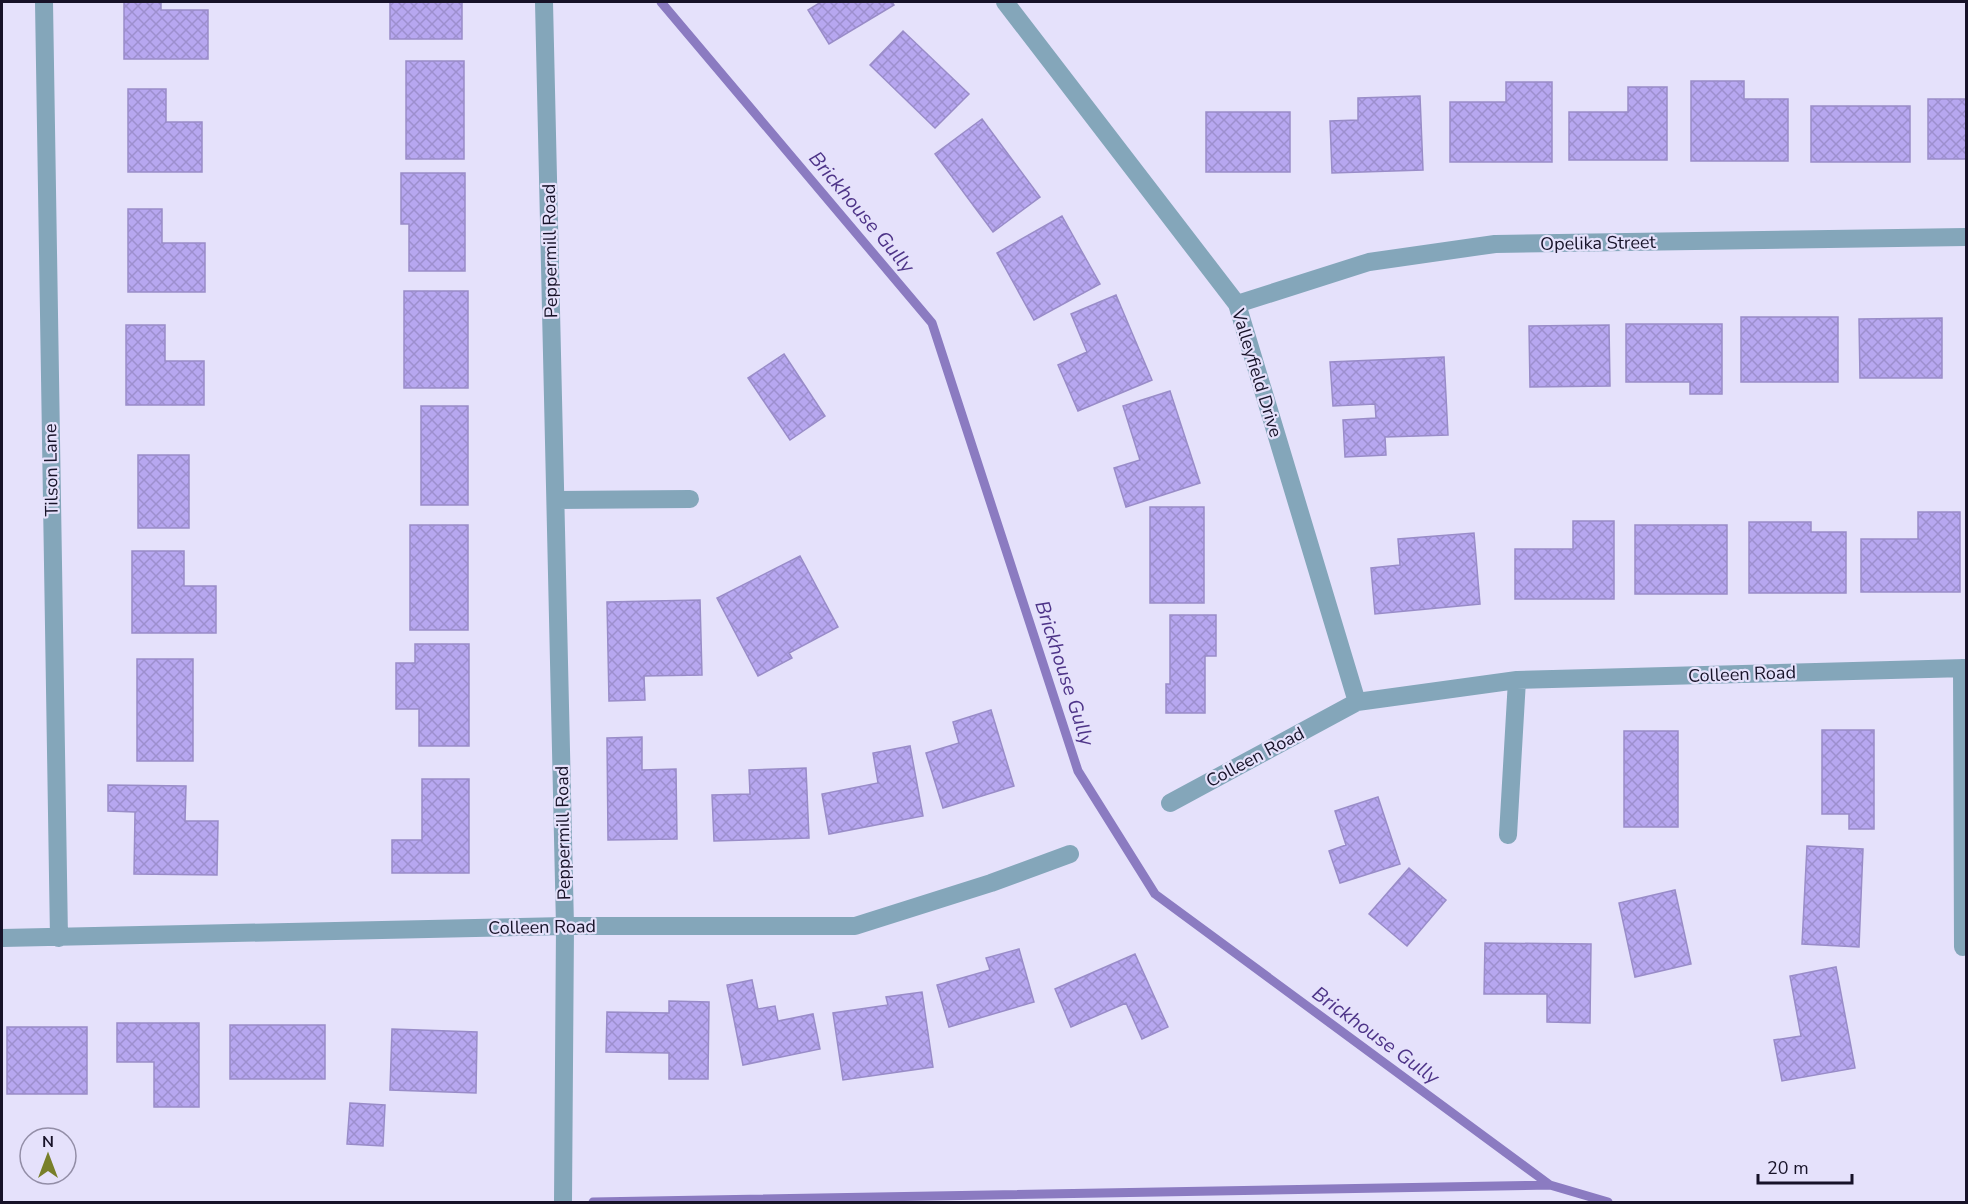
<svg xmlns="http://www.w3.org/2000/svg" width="1968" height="1204" viewBox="0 0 1968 1204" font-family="'Nunito Sans',sans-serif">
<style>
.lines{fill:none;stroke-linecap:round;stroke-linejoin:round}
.stream{stroke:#8b7bc1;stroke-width:9}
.building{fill:url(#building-cross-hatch);stroke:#998cc8;stroke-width:1.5}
.minor{stroke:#84a6ba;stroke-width:18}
.labels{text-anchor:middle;stroke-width:4.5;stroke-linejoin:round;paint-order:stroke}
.street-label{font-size:18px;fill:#171228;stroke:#e5e1fb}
.water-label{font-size:20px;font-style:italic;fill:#4e3488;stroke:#e5e1fb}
</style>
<defs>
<pattern id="building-cross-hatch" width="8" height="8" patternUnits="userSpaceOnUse" patternTransform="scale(1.5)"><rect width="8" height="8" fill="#b7a7f0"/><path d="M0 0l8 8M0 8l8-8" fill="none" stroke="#9d8fce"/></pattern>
</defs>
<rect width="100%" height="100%" fill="#e5e1fb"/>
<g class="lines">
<path class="stream" d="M661,2l271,321 146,448 77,123 395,291 58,17
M593,1202l957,-17"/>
</g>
<path class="building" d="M124,2h37v8h47v49h-84z
M390,2h72v37h-72z
M821,2h71l2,3 -65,39 -21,-34z
M903,31l66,63 -34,34 -65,-63z
M406,61h58v98h-58z
M1691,81h53v18h44v62h-97z
M1506,82h46v80h-102v-60h56z
M1628,87h39v73h-98v-48h59z
M128,89h38v33h36v50h-74z
M1420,96l3,74 -91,3 -2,-52 28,-1v-22z
M1928,99h38v60h-38z
M1811,106h99v56h-99z
M1206,112h84v60h-84z
M982,119l58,78 -47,35 -58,-78z
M401,173h64v98h-56v-47h-8z
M128,209h34v34h43v49h-77z
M1062,216l38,68 -66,36 -37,-67z
M404,291h64v97h-64z
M1116,295l36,85 -74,31 -20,-46 29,-13 -16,-38z
M1741,317h97v65h-97z
M1942,318v60h-82l-1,-59z
M1626,324h96v70h-32v-12h-64z
M126,325h39v36h39v44h-78z
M1609,325l1,61 -80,1 -1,-61z
M784,354l41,62 -35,24 -42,-62z
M1444,357l4,78 -63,2 1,18 -41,2 -2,-37 33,-2 -1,-14 -42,2 -3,-44z
M1170,391l30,92 -74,24 -12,-39 26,-8 -17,-54z
M421,406h47v99h-47z
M138,455h51v73h-51z
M1150,507h54v96h-54z
M1918,512h42v80h-99v-53h57z
M1573,521h41v78h-99v-50h58z
M1749,522h62v10h35v61h-97z
M410,525h58v105h-58z
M1635,525h92v69h-92z
M1474,533l6,71 -105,10 -4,-46 29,-3 -2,-26z
M132,551h52v35h32v47h-84z
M800,556l38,71 -49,26 3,5 -34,18 -41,-78z
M700,600l2,75 -58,1 1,24 -36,1 -2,-99z
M1170,615h46v41h-11v57h-39v-29h4z
M415,644h54v102h-50v-37h-23v-46h19z
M137,659h56v102h-56z
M991,710l23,76 -71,22 -17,-55 33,-10 -6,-21z
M1822,730h52v99h-25v-15h-27z
M1624,731h54v96h-54z
M642,737v33l34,-1 1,70 -69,1 -1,-102z
M910,746l13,70 -94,18 -7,-40 56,-11 -5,-30z
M806,768l3,70 -95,3 -2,-46 38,-1 -1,-24z
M422,779h47v94h-77v-33h30z
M108,785l78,1 -1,35h33l-1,54 -83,-1 1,-62 -27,-1z
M1378,797l22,67 -60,19 -11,-32 17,-6 -11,-34z
M1807,846l56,3 -4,98 -57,-3z
M1409,868l37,32 -39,46 -38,-32z
M1675,890l16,74 -56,13 -16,-74z
M1485,943l106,1 -1,79 -43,-1v-28h-63z
M1019,949l15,53 -85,25 -12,-42 53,-15 -4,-12z
M1135,954l33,73 -26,12 -16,-36 -55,24 -16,-38z
M1836,967l19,101 -73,13 -8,-41 27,-4 -11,-60z
M752,980l6,29 17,-3 3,15 35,-7 7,35 -77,16 -16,-80z
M922,992l11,75 -90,13 -10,-67 55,-8 -2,-8z
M669,1001l40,1 -1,77h-39v-26l-63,-1 1,-40 62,1z
M117,1023h82v84h-45v-45h-37z
M230,1025h95v54h-95z
M7,1027h80v67h-80z
M392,1029l85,3 -1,61 -86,-3z
M350,1103l35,2 -2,41 -36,-2z"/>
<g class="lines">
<path class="minor" d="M44,2l15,936
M544,2l21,924 -2,276
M1005,2l232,302 120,398
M1237,304l132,-42 126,-18 471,-7
M556,500l134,-1
M1962,668l1,279
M1170,803l187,-101 160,-22 449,-12
M1508,835l9,-155
M2,938l563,-12h290l136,-43 79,-29"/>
</g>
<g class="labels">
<g class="street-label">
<text transform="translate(1598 243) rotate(-1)" y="6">Opelika Street</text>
<text transform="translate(550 251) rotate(-91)" y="6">Peppermill Road</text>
<text transform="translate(1257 373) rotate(73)" y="6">Valleyfield Drive</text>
<text transform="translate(51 470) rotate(-91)" y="6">Tilson Lane</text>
<text transform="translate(1742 674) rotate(-2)" y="6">Colleen Road</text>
<text transform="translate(1255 757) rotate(-28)" y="6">Colleen Road</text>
<text transform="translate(563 833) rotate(-91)" y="6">Peppermill Road</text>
<text transform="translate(542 927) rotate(-1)" y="6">Colleen Road</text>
</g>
<g class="water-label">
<text transform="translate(862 212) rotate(50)" y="7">Brickhouse Gully</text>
<text transform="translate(1065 673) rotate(72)" y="7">Brickhouse Gully</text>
<text transform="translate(1376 1035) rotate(36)" y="7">Brickhouse Gully</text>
</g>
</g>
<rect width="1968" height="1204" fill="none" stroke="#171228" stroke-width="6"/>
<g transform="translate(48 1156)"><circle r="28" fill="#e5e1fb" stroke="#938ea7" stroke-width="1.5"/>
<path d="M0-4.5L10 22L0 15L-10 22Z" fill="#787f29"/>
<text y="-9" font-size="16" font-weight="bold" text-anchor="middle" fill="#171228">N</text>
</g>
<path d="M1758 1174v9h94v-9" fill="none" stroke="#171228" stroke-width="3"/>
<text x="1767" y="1174" font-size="18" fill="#171228" stroke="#e5e1fb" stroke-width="4.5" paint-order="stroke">20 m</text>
</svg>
